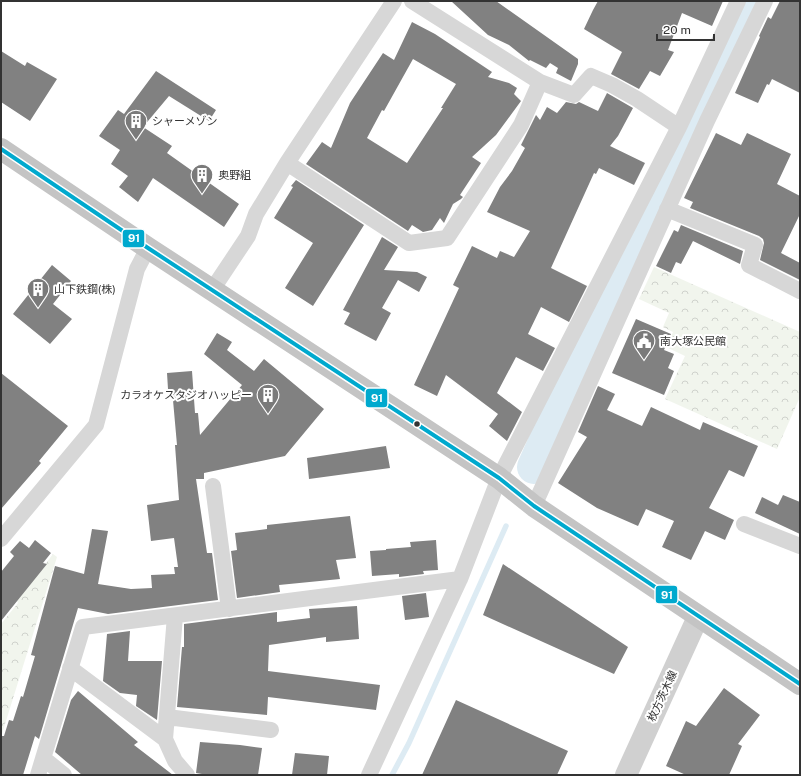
<svg xmlns="http://www.w3.org/2000/svg" width="801" height="776" viewBox="0 0 801 776" font-family="'Public Sans','Noto Sans JP',sans-serif">
<style>
.park{fill:url(#park-crowns)}
.lines{fill:none;stroke-linecap:round;stroke-linejoin:round}
.stream{stroke:#ddebf3;stroke-width:5.5}
.river{stroke:#ddebf3;stroke-width:34}
.building{fill:#818181;fill-rule:evenodd}
.street{stroke:#d7d7d7;stroke-width:16}
.secondary{stroke:#d0d0d0;stroke-width:22}
.highway{stroke:#c4c4c4;stroke-width:22}
.bus-1-casing{stroke:#fff;stroke-width:7}
.bus-1{stroke:#00a9ce;stroke-width:4}
.bus-dot{fill:#333;stroke:#fff;stroke-width:1.5}
.labels{text-anchor:middle;stroke-width:4;stroke-linejoin:round;paint-order:stroke}
.poi-label{font-size:11px;fill:#333;stroke:#fff;text-anchor:start}
.street-label{font-size:11px;fill:#333;stroke:#fff}
.line-badge{stroke:#fff;stroke-width:1.5}
.badge-label{font-size:11px;text-anchor:middle;font-weight:bold;fill:#fff}
</style>
<defs>
<pattern id="park-crowns" width="20" height="18" patternUnits="userSpaceOnUse"><rect width="20" height="18" fill="#f1f5ed"/><path d="M2 6a3 3 0 1 1 6 0M12 15a3 3 0 1 1 6 0" fill="none" stroke="#cfd2cc"/></pattern>
</defs>
<rect width="100%" height="100%" fill="#fff"/>
<path class="park" d="M654,267l146,65v65l-23,52 -112,-50 20,-43 -19,-9 7,-15 -10,-5 6,-14 -30,-14z
M53,554l4,3 -56,180v-113l17,-21 -1,-2z"/>
<g class="lines">
<path class="stream" d="M392,775l17,-32 97,-217"/>
<path class="river" d="M534,467l26,-59 190,-407"/>
</g>
<path class="building" d="M451,1h45l82,58v5l-7,17 -15,-8 2,-5 -8,-5 -4,5 -16,-8 -1,1 -20,-16 -21,-10z
M598,1h125l-11,25 -30,-13 -14,37 6,2 -14,24 -10,-5 -11,18 -28,-15 11,-22 -38,-23 9,-19z
M780,1h20v92l-28,-14 -3,6 -2,-1 -9,19 -23,-10 25,-56 -1,-1 9,-19 3,2z
M412,22l23,12 57,38 -4,5 21,6 8,5 -3,6 7,7 -25,34 -24,22 9,6 -21,32 3,2 -2,2 -8,5 -9,19 -4,-5 -8,12 -9,2 -11,-7 -4,6 -102,-67 16,-22 9,6 19,-45 33,-50 11,7zM413,59l43,25 -15,24h2l-36,55 -40,-25 15,-28 2,1z
M1,51l24,15 2,-4 30,17 -27,42 -29,-19z
M156,71l60,39 -7,11 -40,-25 -26,31 29,19 -5,7 72,51 -15,23 -71,-49 -15,24 -19,-15 9,-11 -17,-12 9,-14 -21,-14 19,-26 6,4z
M607,93l26,15 -15,28 -8,10 35,17 -11,22 -35,-17 -3,6 -2,-1 -43,95 36,18 -18,36 -28,-15 -13,27 27,14 -12,23 -27,-14 -19,36 25,19 -15,29 -18,-15 9,-12 -52,-39 -9,21 -23,-11 45,-97 -6,-3 19,-39 25,12 3,-7 14,6 16,-26 -43,-19 13,-25 12,-16 13,-23 -4,-3 15,-30 4,5 7,-13 10,6 9,-11 10,2 3,-2 19,9z
M716,133l25,12 6,-12 44,21 -14,30 23,12v18l-19,39 19,10v17l-40,-20 4,-17 -1,-4 -4,-3 -69,-28 3,-6 -9,-4z
M296,180l68,45 -51,81 -28,-18 28,-45 -39,-25 19,-31 -2,-1z
M681,225l62,26 -3,13 -47,-23 -12,23 -5,-2 -5,11 -15,-7 18,-36 4,2z
M382,237l16,10 -14,23 33,2 10,5 -8,15 -21,-12 -16,28 9,5 -15,28 -32,-17 6,-11 -7,-3z
M52,265l19,16 -18,23 19,15 -22,25 -37,-30z
M636,319l35,15 -7,16 10,4 -6,14 6,3 -10,24 -52,-22z
M217,333l15,9 -5,8 27,21 10,-12 60,50 -39,47 -81,17v6h-8l11,74h5l6,47 -110,14 -30,-6 -39,131 -4,-3 -12,39h-22v-39h3l5,-16 4,1 8,-25 2,1 12,-41 -4,-1 24,-89 29,8 8,-45 16,2 -10,53 33,5 21,-1 -1,-13 24,-1 -1,-7h4l-4,-29 -23,3 -4,-36 32,-5 -4,-55h2l-5,-56h-4l-1,-16 25,-2 3,42h3l2,22 42,-50 -38,-31z
M1,373l67,53 -29,35 2,2 -40,46z
M598,386l17,8 -8,16 35,16 9,-19 49,23 3,-8 55,24 -14,31 -15,-7 -20,38 25,12 -9,20 -20,-9 -14,29 -29,-13 12,-26 -28,-12 -8,17 -41,-18 -39,-25 29,-46 -9,-5z
M386,446l4,22 -81,11 -2,-21z
M783,495l17,7v32l-45,-21 7,-16 16,8z
M350,516l6,42 -20,2 4,19 -61,6 1,7 -43,6 -6,-47 6,-1 -2,-17 32,-4v-4z
M35,540l16,13 -8,10 4,1 -46,57v-49l13,-16 -4,-4 10,-11 9,7z
M436,540l2,30 -15,1 1,3 -25,3v-3l-27,2 -2,-25 16,-1v-1l25,-2 -1,-5z
M503,564l125,83 -14,27 -131,-59z
M426,593l3,24 -24,3 -3,-24z
M357,606l2,33 -33,3v-5l-57,8 -1,26 112,14 -4,25 -108,-13 -1,18 -90,-8 5,-60h2v-23l93,-12v10l33,-4 -1,-9z
M130,631l-2,30h34l-5,59 -21,-14 1,-11 -17,-2 -17,-12 4,-47z
M724,688l36,27 -22,29 4,2 -13,29h-43l-20,-9 20,-45 10,5z
M78,691l60,51 -4,3 39,30h-91l-27,-23 16,-52z
M456,700l112,51 -11,24h-135z
M200,742l40,3 22,3 -4,27h-50l-12,-2z
M295,753l34,3 -2,19h-35z"/>
<g class="lines">
<path class="street" d="M540,82l34,13 17,-19 21,9 25,14 42,28
M287,163l122,80 38,-5 74,-113 19,-43 -128,-81
M667,209l88,36 -6,20 51,26
M212,290l36,-54 8,-22 31,-51 107,-162
M213,486l16,123
M534,506l173,-385 58,-120
M744,524l56,22
M1,539l95,-114 41,-156 11,-21
M70,668l95,71 10,22 12,14
M167,717l104,13
M165,739l10,-123
M43,758l21,17
M38,775l45,-148 377,-48
M369,775l91,-196 39,-101 180,-351 59,-126"/>
<path class="secondary" d="M626,775l72,-158"/>
<path class="highway" d="M1,149l147,99 351,230 35,28 266,178"/>
<g class="bus-1-casing">
<path id="bus-1" d="M1,149l147,99 351,230 35,28 266,178"/>
</g>
<use href="#bus-1" class="bus-1"/>
</g>
<defs>
<g id="building-pin" transform="scale(1.15)"><path d="M0 17L-7.5 6A9.5 9.5 0 1 1 7.5 6Z" fill="#7a7a7a" stroke="#fff"/><path d="M-4-6H4V6H1V3H-1V6H-4ZM-2.5-4.3h1.7v1.8h-1.7ZM.8-4.3h1.7v1.8H.8ZM-2.5-1h1.7V.8h-1.7ZM.8-1h1.7V.8H.8Z" fill="#fff"/></g>
<g id="civic-pin" transform="scale(1.15)"><path d="M0 17L-7.5 6A9.5 9.5 0 1 1 7.5 6Z" fill="#7a7a7a" stroke="#fff"/><path d="M-.6-6.5H3V-4.5H.6V-3L4-1V1h2V6H-6V1h2V-1L-.6-3ZM-1.2 2.5V6h2.4V2.5Z" fill="#fff"/></g>
</defs>
<g fill-rule="evenodd">
<use href="#building-pin" x="136" y="121"/>
<use href="#building-pin" x="202" y="175"/>
<use href="#building-pin" x="38" y="289"/>
<use href="#civic-pin" x="644" y="341"/>
<use href="#building-pin" x="268" y="395"/>
</g>
<circle class="bus-dot" cx="417" cy="424" r="3.5"/>
<g class="labels">
<g class="poi-label">
<text x="152" y="125">シャーメゾン</text>
<text x="218" y="179">奥野組</text>
<text x="54" y="293">山下鉄鋼(株)</text>
<text x="660" y="345">南大塚公民館</text>
<text x="252" y="399" text-anchor="end">カラオケスタジオハッピー</text>
</g>
<g class="street-label">
<text transform="translate(662 696) rotate(-65)" y="4">枚方茨木線</text>
</g>
</g>
<g class="line-badge">
<rect x="122" y="229" width="23" height="19" rx="4" fill="#00a9ce"/>
<rect x="365" y="388" width="23" height="20" rx="4" fill="#00a9ce"/>
<rect x="655" y="585" width="23" height="19" rx="4" fill="#00a9ce"/>
</g>
<g class="badge-label">
<text x="134" y="242">91</text>
<text x="377" y="402">91</text>
<text x="667" y="599">91</text>
</g>
<rect width="801" height="776" fill="none" stroke="#333333" stroke-width="4"/>
<path d="M657 34v6h57v-6" fill="none" stroke="#333333" stroke-width="2"/>
<text x="663" y="34" font-size="12" fill="#333333" stroke="#ffffff" stroke-width="3" paint-order="stroke">20 m</text>
</svg>
